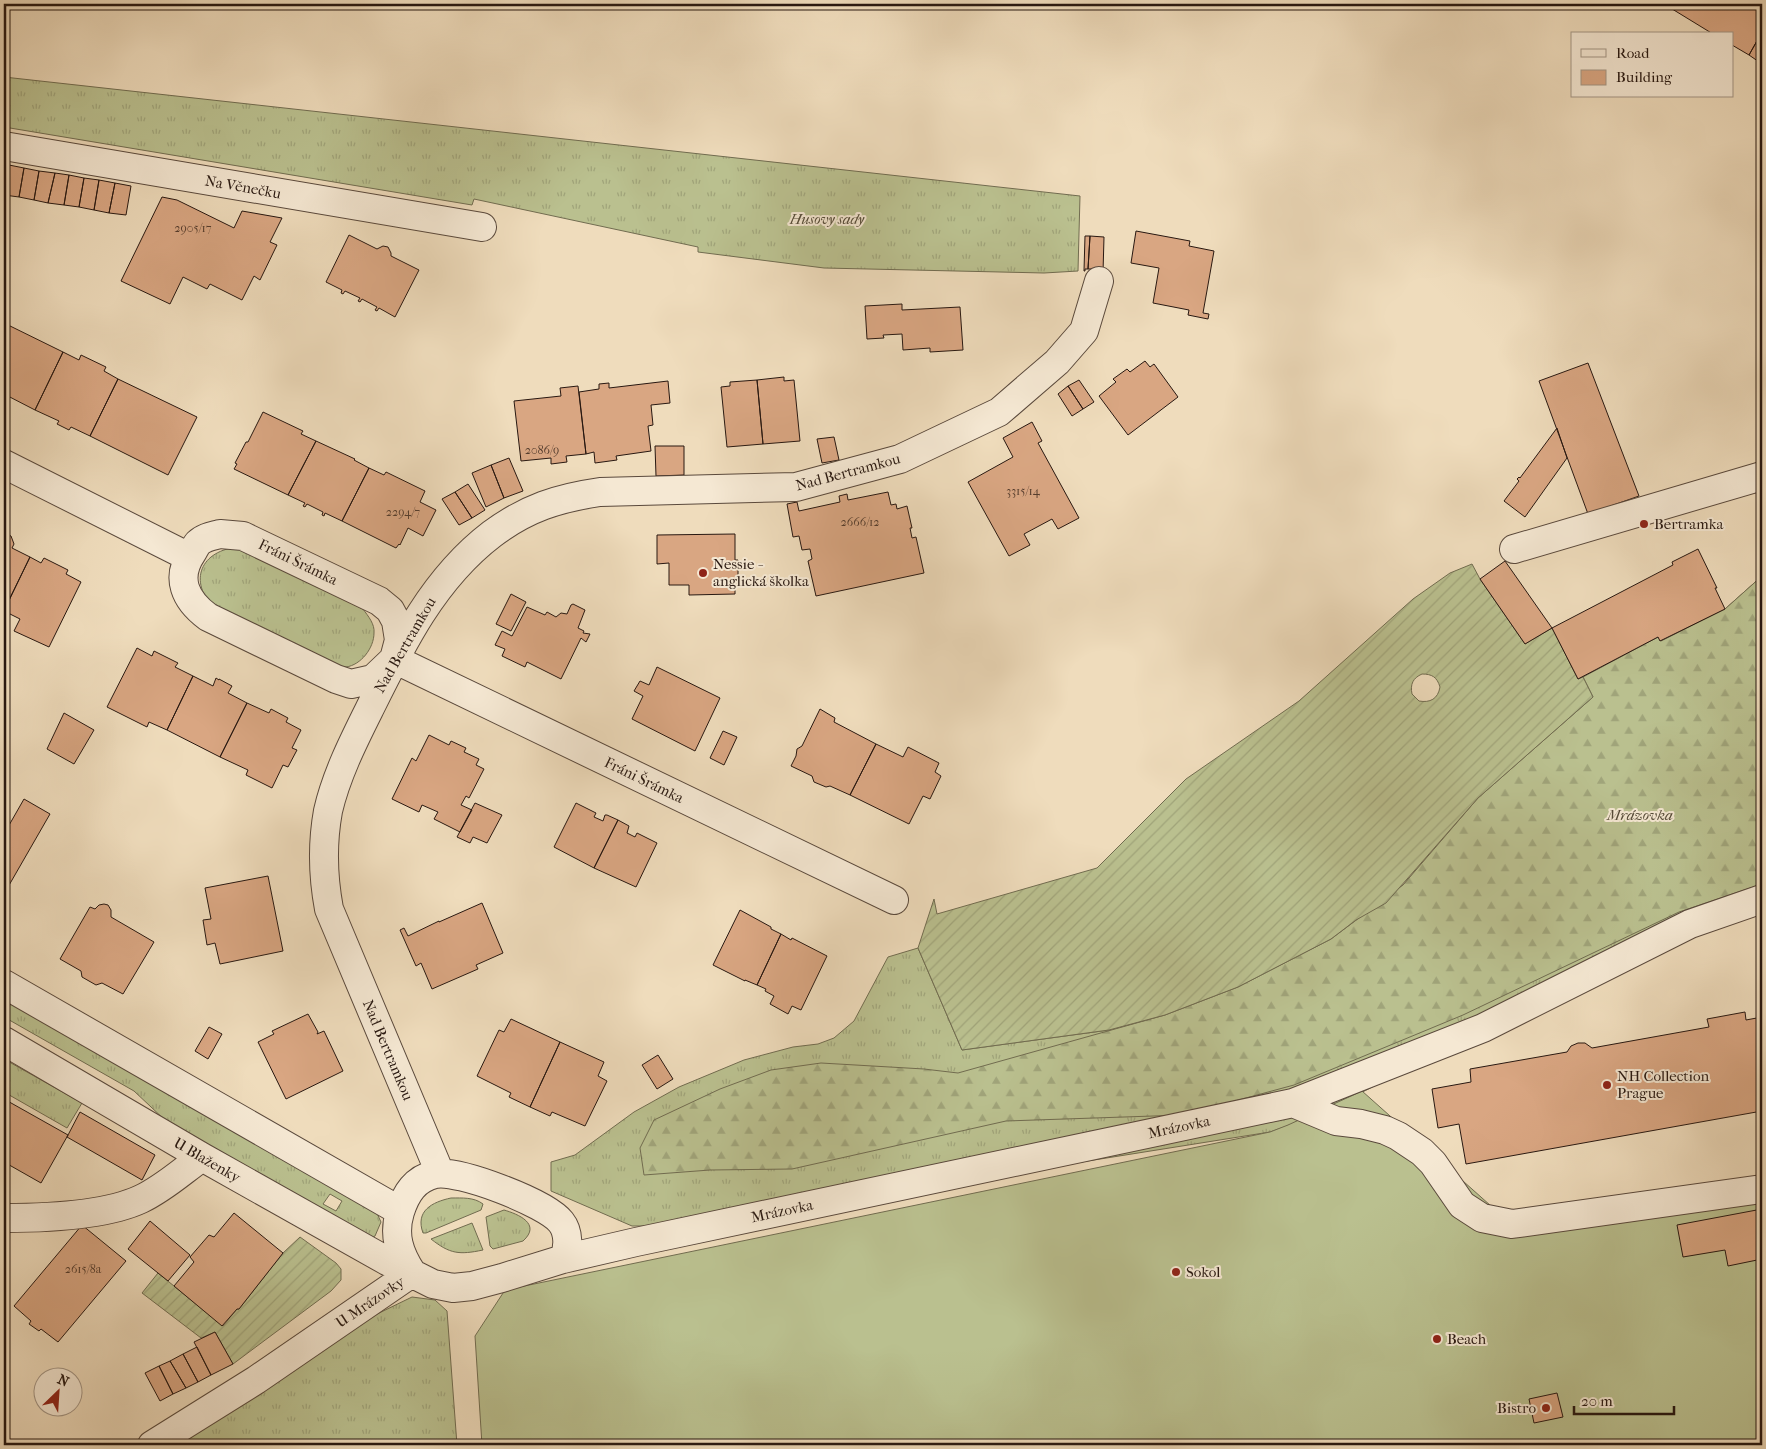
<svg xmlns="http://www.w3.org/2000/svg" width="1766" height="1449" viewBox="0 0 1766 1449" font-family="'IM FELL French Canon',serif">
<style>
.grass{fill:url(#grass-tufts);stroke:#716c50;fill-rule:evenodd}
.forest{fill:url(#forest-firs);stroke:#716c50}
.garden{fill:url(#garden-furrows);stroke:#716c50;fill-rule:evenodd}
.pitch{fill:#bac08f;stroke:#716c50}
.building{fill:#d9a682;stroke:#281811}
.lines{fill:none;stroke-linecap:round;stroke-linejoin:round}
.minor-casing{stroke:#5a493c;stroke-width:30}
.minor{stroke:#f5e8d3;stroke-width:28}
.poi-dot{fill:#8f2418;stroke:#f5e8d3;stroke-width:2}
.labels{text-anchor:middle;stroke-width:4;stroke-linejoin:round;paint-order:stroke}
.number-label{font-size:12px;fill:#543c2d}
.street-label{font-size:15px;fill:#281811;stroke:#f5e8d3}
.park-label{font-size:15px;font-style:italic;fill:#544a37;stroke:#f5e8d3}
.poi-label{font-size:15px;fill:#281811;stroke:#f5e8d3;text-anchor:start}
</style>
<defs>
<pattern id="grass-tufts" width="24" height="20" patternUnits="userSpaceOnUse" patternTransform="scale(1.25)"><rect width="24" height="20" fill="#bac08f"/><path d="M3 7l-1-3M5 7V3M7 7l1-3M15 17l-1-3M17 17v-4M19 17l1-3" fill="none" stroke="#a0a47a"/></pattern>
<pattern id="forest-firs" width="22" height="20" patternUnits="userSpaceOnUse" patternTransform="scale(1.25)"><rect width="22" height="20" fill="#bac08f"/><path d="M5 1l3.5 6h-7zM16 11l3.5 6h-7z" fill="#a0a47a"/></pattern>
<pattern id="garden-furrows" width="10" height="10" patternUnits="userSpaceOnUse" patternTransform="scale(1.25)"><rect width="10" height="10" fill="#bac08f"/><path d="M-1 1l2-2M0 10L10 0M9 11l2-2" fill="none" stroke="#a0a47a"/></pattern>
</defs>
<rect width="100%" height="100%" fill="#efdcbc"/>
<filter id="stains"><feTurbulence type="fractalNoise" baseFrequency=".004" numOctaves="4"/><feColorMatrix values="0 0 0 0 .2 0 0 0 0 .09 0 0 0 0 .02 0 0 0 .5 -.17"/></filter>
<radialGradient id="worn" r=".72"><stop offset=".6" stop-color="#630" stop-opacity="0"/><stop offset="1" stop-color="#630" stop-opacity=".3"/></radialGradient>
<path class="grass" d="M4,77l1076,119 -2,75 -34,2 -220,-5 -126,-16v-5l-224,-48 -2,6 -468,-78z
M239,547l124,62c5,7 12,15 11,24 0,15 -13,32 -28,34 -6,0 -14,-3 -19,-5l-112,-53c-28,-28 -14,-59 24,-62z
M1762,576v323c-92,43 -186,84 -278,129 -71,35 -139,79 -214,104l-591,94h-47l-81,-35v-29l24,-7 59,-43 45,-25 65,-27 49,-13 25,-3 16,-6 20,-17 34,-64 30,-9 44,102 147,-20 56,-15 73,-28 93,-48 72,-54 75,-87 115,-101 -10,-20 142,-68z
M4,995l370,212 7,15 -6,14 -11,6 -180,-104 -50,-47 -130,-74zM330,1194l12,7 -6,10 -13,-7z
M4,1059l78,44 -15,25 -63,-36z
M451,1198c11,0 23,-1 32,6l-2,6 -55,23h-3c-8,-22 9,-31 28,-35z
M504,1210c14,4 38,14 19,31l-30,8 -3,-3 -4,-29z
M472,1223l11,27c-24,5 -33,4 -52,-11z
M412,1297l23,3 12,11 10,134h-286l206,-131z"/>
<path class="forest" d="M1762,576v308l-83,28 -216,103 -169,70 -111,30 -177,6 -214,48 -82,1 -66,5 -4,-27 14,-28 66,-31 51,-19 50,-7 103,6 34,4 207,-58 73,-28 93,-48 72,-54 75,-87 115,-101 -10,-20 75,-40 3,4 64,-32z"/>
<path class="garden" d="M1472,564l8,15 45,65 27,-16 26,51 5,-2 10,20 -115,101 -92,105 -30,17 -25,19 -93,48 -73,28 -56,15 -147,20 -44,-102 16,-49 3,15 160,-46 89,-89 113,-78 114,-102 37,-26zM1422,674c10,0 15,3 18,13 -2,12 -10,16 -21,14l-7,-7c-2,-10 1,-16 10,-20z
M300,1237l36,26 5,6v11l-10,11 -98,73 -18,-32 -14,6 -59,-45 16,-20 65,53 14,-17h2l44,-56z"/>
<path class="pitch" d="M1362,1091l138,123 262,-36v267h-1280l-7,-109 30,-46 765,-158 18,-7z"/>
<path class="building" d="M1664,4h98v28l-13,23 -17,-10v-11h-19z
M1762,32v32l-13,-9z
M4,165h5l-5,30z
M9,165l15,3 -5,29 -15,-2z
M24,168l15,3 -5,29 -15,-3z
M39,171l16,2 -7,30 -14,-3z
M55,173l14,2 -5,30 -16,-2z
M69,175l15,3 -5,29 -15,-2z
M84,178l15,2 -5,30 -15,-3z
M99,180l16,3 -6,30 -15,-3z
M115,183l16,3 -5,29 -17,-2z
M162,197l15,3 57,28 8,-17 40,7 -12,24 7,3 -17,35 -6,-4 -12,24 -32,-16 -3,5 -24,-12 -13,27 -49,-23z
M1136,231l54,10 -1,5 25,5 -11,62 6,1 -1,5 -20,-4 1,-5 -36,-7 6,-35 -28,-5z
M349,235l28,14 6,-3 5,1 3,6v3l28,14 -24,47 -16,-9 -2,3 -2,-1 2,-3 -15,-8 -2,3 -2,-1 2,-3 -15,-7 -2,3 -2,-1 1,-3 -16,-8z
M1085,236h5l-2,33h-3v2h-1z
M1090,236l14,1 -1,36 -3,-4h-12z
M902,304v6l58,-3 3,43 -33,2v-4l-27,2 -1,-16 -19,1 1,3 -17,1 -2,-33z
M4,323l59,29 -28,58 -31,-16z
M63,352l16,8 2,-5 25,12 -2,4 14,8 -28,57 -19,-9 -2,3 -12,-6 2,-3 -24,-11z
M1145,361l5,6 4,-3 24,33 -50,38 -29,-39 17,-14 -3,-3 14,-10 3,3z
M1588,363l51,133 -51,18 -49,-133z
M784,377v4l10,-1 6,61 -37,3 -6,-64z
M118,379l79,38 -29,58 -78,-39z
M757,380l6,64 -36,3 -6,-60 9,-1v-4z
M1079,380l15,22 -11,7 -15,-23z
M668,381l2,22 -19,2 2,20 -5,1 3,25 -35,5 1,4 -22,3 -1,-11 -8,2 -7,-62 20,-3v-5l10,-1v5z
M578,386l8,68 -20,2 1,6 -16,2v-6l-30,3 -7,-60 47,-5 -1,-8z
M1068,386l15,23 -11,7 -14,-22z
M263,412l40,19 -2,3 15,7 -28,54 -54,-26 3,-5 -2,-1 11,-21h2z
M1032,422l10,19 -4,2 41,75 -21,11 -6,-10 -28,15 6,11 -21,11 -41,-74 45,-25 -10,-19z
M1557,428l10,30 -42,59 -21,-16 15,-20 -2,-2 2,-2 1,1z
M834,437l5,23 -17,3 -5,-24z
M316,441l39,18 -1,1 15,8 -27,53 -17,-8 -1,3 -2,-1 1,-3 -16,-8 -2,3 -2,-1 2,-3 -17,-8z
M655,446h29v29l-28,1z
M509,458l14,33 -19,7 -13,-33z
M491,465l13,33 -18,9 -14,-34z
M369,468l15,7 2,-3 39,19 -5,11 16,8 -13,26 -15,-8 -8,17 -1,-1 -3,4 -54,-27z
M468,484l17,26 -13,8 -17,-26z
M455,492l17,26 -13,7 -17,-26z
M888,492l3,13 5,-1 1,5 10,-3 5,22h-2l2,10 4,-1 8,36 -108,23 -8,-35 4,-2 -2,-10 -8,1 -3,-14 -6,1 -6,-33 10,-2 2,9 41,-9 -1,-6 8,-2 1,6z
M4,533l7,3 3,8 -2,4 18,9 -26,53z
M735,534v26h3v24h-3v10l-46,1v-10h-20v-22l-12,1v-29z
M1698,549l19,39h-2l10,21 -65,32 -2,-4 -80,42 -26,-51 121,-63 -1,-3z
M30,557l11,6 3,-5 24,12 -2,4 15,8 -32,65 -35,-16 6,-12 -16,-8z
M1505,561l47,67 -27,16 -45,-65z
M511,594l15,8 -15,29 -15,-7z
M573,604l12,6 -7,18 6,3 -1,2 7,1 -4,8 -5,-4 -20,41 -34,-17 -2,5 -23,-11 3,-7 -10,-4 7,-14 10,5 15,-29 18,8 2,-3 9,5 5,-4 6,1 4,-9z
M137,648l15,8 2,-5 24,12 -3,4 18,9 -26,54 -18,-8 -2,5 -40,-20z
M657,667l63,31 -25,53 -63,-32 11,-23 -9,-5 6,-10 9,4z
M193,676l20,10 3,-8 3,2v-1l13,7 -4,7 19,10 -27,54 -53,-27z
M247,703l22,10 2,-4 17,9 -2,4 15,8 -9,18 5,2 -9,17 -5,-2 -11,23 -26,-13 2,-5 -28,-13z
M820,709l15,9 -1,4 42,22 -26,51 -20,-9 -4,1 -12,-5 -2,-6 -21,-10 5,-10 1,-7 5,-3z
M64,713l30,17 -20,34 -27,-15z
M723,731l14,6 -13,28 -14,-7z
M429,735l20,10 2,-4 15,7 -2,4 15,7 -3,6 8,4 -15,29 -3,-2 -5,9 11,5 -12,22 -26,-13 4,-7 -16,-7 -3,7 -27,-13 20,-41 4,3z
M876,744l27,13 5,-10 31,16 -4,9 6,4 -11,23 -7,-3 -14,28 -59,-29z
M24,799l26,15 -42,73 -4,-3v-50z
M475,803l27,12 -15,28 -14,-6 -3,6 -13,-6z
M576,803l20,10 -2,4 9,4 2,-6h2l11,5 -24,48 -40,-21z
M618,820l11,6 -2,7 8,4 2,-4 20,10 -21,44 -42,-19z
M268,876l15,75 -63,13 -5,-21 -8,2 -4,-25 8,-1 -6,-31z
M482,903l21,50 -27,12 2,4 -46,20 -11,-26 -5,3 -16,-36 4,-2 4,8 31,-15v1z
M104,904l4,1 3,5v7l43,25 -31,52 -21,-11 -6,2 -14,-8 -1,-6 -21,-12 30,-52 5,2 4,-4z
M740,910l31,17v2l10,5 -24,51 -12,-5v1l-32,-16z
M781,934l10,6 1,-2 35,18 -26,54 -9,-4 -4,8 -18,-10 4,-8 -9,-5 1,-2 -9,-4z
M1745,1012l1,8 16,-3v94l-296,53 -7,-40 -21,4 -6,-39 39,-7 -1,-13 97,-17 4,-6 7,-3h7l7,5 117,-21 -2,-8z
M308,1014l10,18 -1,2 7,-3 19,40 -57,28 -28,-57 16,-8 -2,-3z
M511,1019l49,23 -30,65 -21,-10 2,-4 -34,-17 22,-46 5,2z
M209,1027l13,7 -14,25 -13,-8z
M560,1042l44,20 -6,14 9,5 -22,45 -33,-14 -2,4 -20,-9z
M658,1055l15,24 -16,10 -15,-24z
M4,1099l64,36 -27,48 -37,-21z
M80,1112l75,43 -13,25 -75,-43z
M1762,1209v50l-34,7 -3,-16 -42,7 -6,-32z
M234,1213l49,40 -44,56h-2l-15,17 -48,-40 20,-24 -4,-5 19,-22 5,2z
M150,1221l40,34 -22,26 -40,-32z
M82,1225l44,36 -68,81 -17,-13 -2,2 -10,-7 2,-3 -17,-15z
M215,1332l18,32 -22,11 -17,-33z
M197,1347l14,28 -13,7 -15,-28z
M183,1354l15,28 -12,6 -16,-27z
M170,1361l16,27 -13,6 -14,-28z
M159,1366l14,28 -13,7 -15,-28z
M1557,1393l6,24 -29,6 -5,-24z"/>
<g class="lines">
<g class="minor-casing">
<path id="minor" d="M4,146l478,81
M4,464l185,93
M220,534l23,2 136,65 11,9 6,11 3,19 -5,19 -21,20 -22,5 -15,-5 -128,-62c-23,-17 -33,-39 -16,-64 2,-3 4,-8 6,-10 6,-6 15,-7 22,-9z
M1514,549l248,-73
M394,659l500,241
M4,984l396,227
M4,1041l198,116 185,104 46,23 20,4 19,-2 30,-8 61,-19 73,-17 657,-139 190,-75 207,-104 72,-25
M1293,1103l43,18 25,3 24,6 13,6 24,16 11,11 29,42 20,13 30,6 250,-35
M440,1173l-111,-264c-6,-32 -7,-65 -1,-98 8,-35 25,-69 41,-101 32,-65 64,-131 123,-176 35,-26 66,-36 108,-42l196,-5 104,-28 99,-47 58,-50 27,-31 15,-50
M4,1218c40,0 101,-2 137,-19 23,-11 40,-27 61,-42
M412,1273c-13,-20 -19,-38 -12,-61 6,-19 15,-33 35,-38 23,-5 111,29 126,48 8,10 8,27 2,37
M152,1445l104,-65 156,-107"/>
</g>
<use href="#minor" class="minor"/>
</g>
<g class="poi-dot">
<circle cx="1644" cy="524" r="5"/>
<circle cx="703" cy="573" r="5"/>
<circle cx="1607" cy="1085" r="5"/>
<circle cx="1176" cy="1272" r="5"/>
<circle cx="1437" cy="1339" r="5"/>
<circle cx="1546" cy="1408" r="5"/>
</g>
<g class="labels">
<g class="number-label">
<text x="193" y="232">2905/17</text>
<text x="542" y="454">2086/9</text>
<text x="1023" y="495">3315/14</text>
<text x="403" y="516">2294/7</text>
<text x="860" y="526">2666/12</text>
<text x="83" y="1273">2615/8a</text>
</g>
<g class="street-label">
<text transform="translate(243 187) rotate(10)" y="5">Na Věnečku</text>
<text transform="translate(848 472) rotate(-15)" y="5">Nad Bertramkou</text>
<text transform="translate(298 562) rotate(26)" y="5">Fráni Šrámka</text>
<text transform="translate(405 645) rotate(-60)" y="5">Nad Bertramkou</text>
<text transform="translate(644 780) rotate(26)" y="5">Fráni Šrámka</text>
<text transform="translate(388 1050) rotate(67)" y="5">Nad Bertramkou</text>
<text transform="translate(1179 1127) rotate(-12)" y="5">Mrázovka</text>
<text transform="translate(207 1160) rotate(30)" y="5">U Blaženky</text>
<text transform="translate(782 1211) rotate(-12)" y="5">Mrázovka</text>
<text transform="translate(370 1302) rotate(-34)" y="5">U Mrázovky</text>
</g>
<g class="park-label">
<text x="827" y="224">Husovy sady</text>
<text x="1640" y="820">Mrázovka</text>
</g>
<g class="poi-label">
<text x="1654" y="529">Bertramka</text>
<text x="713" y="569">Nessie -<tspan x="713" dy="17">anglická školka</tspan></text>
<text x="1617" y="1081">NH Collection<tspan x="1617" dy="17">Prague</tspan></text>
<text x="1186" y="1277">Sokol</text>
<text x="1447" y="1344">Beach</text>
<text x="1536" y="1413" text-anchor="end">Bistro</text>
</g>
</g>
<rect width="1766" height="1449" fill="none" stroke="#efdcbc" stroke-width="20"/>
<rect x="5" y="5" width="1756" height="1439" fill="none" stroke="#281811" stroke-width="2.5"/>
<rect x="10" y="10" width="1746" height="1429" fill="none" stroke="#281811"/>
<rect x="1571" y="32" width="162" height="65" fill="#f5e8d3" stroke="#a39585"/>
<rect x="1581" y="49" width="25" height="8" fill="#f5e8d3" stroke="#a39585"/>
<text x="1616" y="58" font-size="15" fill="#281811">Road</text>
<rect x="1581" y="70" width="25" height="15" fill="#d9a682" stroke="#a39585"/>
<text x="1616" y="82" font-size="15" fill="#281811">Building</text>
<g transform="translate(58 1392) rotate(25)"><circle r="24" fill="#f5e8d3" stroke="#a39585"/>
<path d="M0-4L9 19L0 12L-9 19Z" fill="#8f2418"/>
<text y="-8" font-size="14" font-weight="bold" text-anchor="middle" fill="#281811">N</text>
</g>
<path d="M1574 1406v8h100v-8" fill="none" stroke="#281811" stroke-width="2.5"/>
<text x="1581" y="1406" font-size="15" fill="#281811" stroke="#f5e8d3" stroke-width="4" paint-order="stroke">20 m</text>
<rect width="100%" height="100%" filter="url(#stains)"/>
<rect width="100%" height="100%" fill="url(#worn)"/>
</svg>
